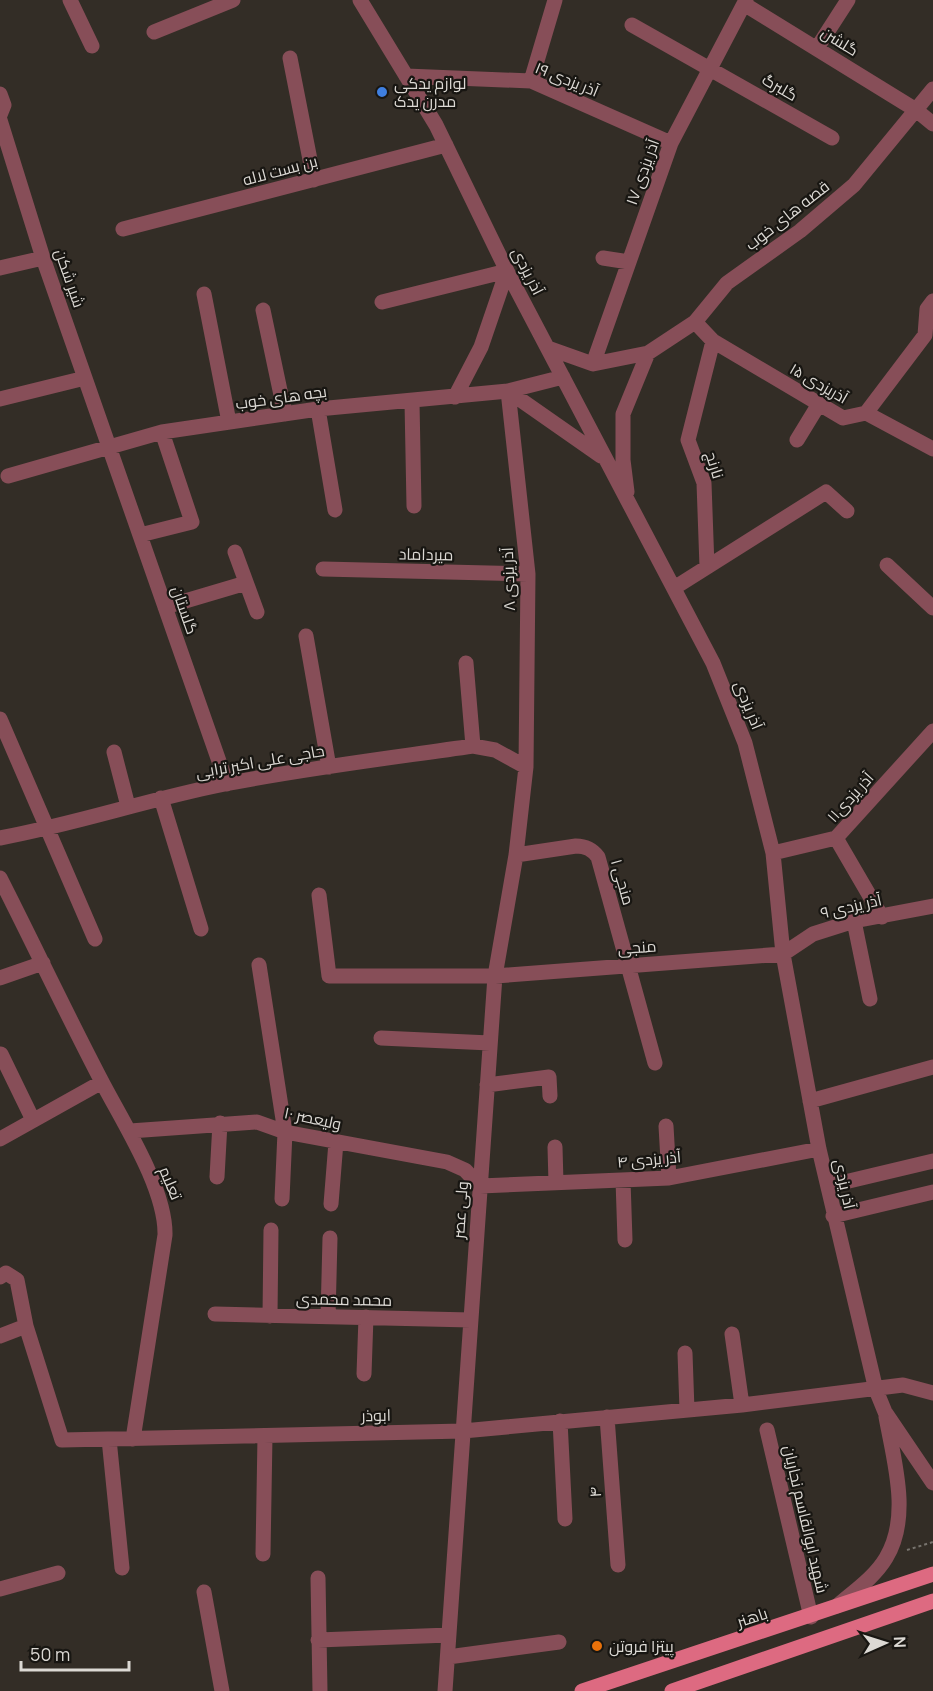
<svg xmlns="http://www.w3.org/2000/svg" width="933" height="1691" viewBox="0 0 933 1691" font-family="Manrope,Cairo,sans-serif">
<style>
.lines{fill:none;stroke-linecap:round;stroke-linejoin:round}
.path{stroke:#78746e;stroke-width:2;stroke-dasharray:3 3;stroke-linecap:butt}
.minor{stroke:#874e58;stroke-width:15}
.major{stroke:#dd6a81;stroke-width:15}
.shop-dot{fill:#3f7fe0;stroke:#181612;stroke-width:2}
.food-dot{fill:#e8710a;stroke:#181612;stroke-width:2}
.labels{text-anchor:middle;stroke-width:4.5;stroke-linejoin:round;paint-order:stroke}
.street-label{font-size:16px;fill:#dcd9d4;stroke:#181612}
.poi-label{font-size:16px;fill:#dcd9d4;stroke:#181612;text-anchor:start}
</style>
<rect width="100%" height="100%" fill="#332d26"/>
<g class="lines">
<path class="path" d="M907,1550l26,-8"/>
<path class="minor" d="M70,0l22,46
M360,0l76,125 71,146 206,392 32,80 28,110 10,101 36,195 57,241 9,22 48,71
M744,4l172,106 17,14
M632,25l200,113
M154,32l79,-32
M817,48l31,-48
M290,58l24,122
M406,76l125,5 140,62
M531,81l24,-81
M0,94l4,11 -4,10
M0,120l43,138 184,526
M123,229l323,-84
M603,258l26,4
M0,268l43,-10
M204,294l25,128
M382,302l125,-31
M263,310l22,104
M695,322l18,19 130,77 23,-5 67,36
M548,348l45,16 55,-11 47,-31 32,-39 73,-52 54,-46 79,-96
M593,364l78,-221 75,-143
M508,391l93,65
M455,397l26,-50 26,-76
M0,399l85,-21
M412,402l2,104
M318,409l17,101
M866,413l59,-78 2,-26 6,-8
M797,440l22,-36
M8,476l154,-44 156,-23 190,-18 55,-14
M627,492l-4,-32v-46l25,-61
M140,535l52,-13 -30,-90
M235,552l22,60
M887,565l46,43
M707,567l-3,-84 -16,-43 25,-99
M323,569l205,5
M674,588l152,-96 21,19
M165,607l81,-24
M306,636l23,131
M466,663l7,83
M0,719l95,220
M114,752l14,54
M161,798l40,131
M0,838c76,-14 149,-39 225,-54 82,-16 165,-26 248,-38l22,4 31,17
M836,838l46,79
M773,853l63,-15 97,-107
M516,855l60,-9c10,0 16,3 22,11l57,206
M0,878c34,67 66,135 101,202 21,41 65,108 64,155l-32,204
M319,895l10,81h166l288,-22 30,-20 41,-13 79,-15
M854,921l16,78
M259,965l26,167 -3,67
M0,978l43,-15
M381,1038l109,5
M1,1054l32,66
M487,1085l62,-8 1,19
M810,1101l123,-34
M666,1126l3,52
M130,1131l127,-9 28,10 162,30 18,8 15,16 189,-8 150,-29
M0,1139l102,-57
M555,1147l1,36
M217,1177l3,-54
M623,1180l2,60
M828,1186l105,-25
M331,1204l5,-62
M833,1216l100,-24
M0,1277l6,-4 11,7 9,46 36,114 401,-9 279,-26 161,-20 30,8
M215,1314l256,6
M270,1316l1,-86
M328,1317l2,-79
M732,1334l10,71
M0,1336l26,-10
M685,1353l2,57
M364,1374l2,-57
M607,1417l11,148
M560,1421l5,98
M767,1430l44,187
M109,1439l13,129
M263,1554l2,-118
M318,1578l2,113
M0,1589l58,-16
M204,1592l18,99
M837,1606c17,-15 37,-28 49,-48 25,-41 8,-97 0,-141
M318,1640l131,-5
M448,1657l111,-15
M445,1691l50,-715 21,-121 10,-88 2,-193 -20,-183"/>
<path class="major" d="M582,1691l351,-117
M672,1691l261,-90"/>
</g>
<circle class="shop-dot" cx="382" cy="92" r="6"/>
<circle class="food-dot" cx="597" cy="1646" r="6"/>
<g class="labels">
<g class="street-label">
<text transform="translate(840 41) rotate(32)" y="6">گلشن</text>
<text transform="translate(567 79) rotate(22)" y="6">آذر یزدی ۱۹</text>
<text transform="translate(780 87) rotate(30)" y="6">گلبرگ</text>
<text transform="translate(280 170) rotate(-15)" y="6">بن بست لاله</text>
<text transform="translate(642 172) rotate(-70)" y="6">آذر یزدی ۱۷</text>
<text transform="translate(787 215) rotate(-38)" y="6">قصه های خوب</text>
<text transform="translate(528 271) rotate(63)" y="6">آذر یزدی</text>
<text transform="translate(70 278) rotate(71)" y="6">شیر شکن</text>
<text transform="translate(819 383) rotate(30)" y="6">۱۵ آذریزدی</text>
<text transform="translate(281 397) rotate(-8)" y="6">بچه های خوب</text>
<text transform="translate(715 465) rotate(73)" y="6">نارنج</text>
<text transform="translate(426 554) rotate(1)" y="6">میرداماد</text>
<text transform="translate(508 579) rotate(-92)" y="6">۸ آذر یزدی</text>
<text transform="translate(185 610) rotate(71)" y="6">گلستان</text>
<text transform="translate(749 705) rotate(68)" y="6">آذر یزدی</text>
<text transform="translate(260 761) rotate(-10)" y="6">حاجی علی اکبر ترابی</text>
<text transform="translate(850 797) rotate(-48)" y="6">آذر یزدی۱۱</text>
<text transform="translate(623 882) rotate(74)" y="6">منجی ۱</text>
<text transform="translate(851 906) rotate(-13)" y="6">آذر یزدی ۹</text>
<text transform="translate(637 947) rotate(-4)" y="6">منجی</text>
<text transform="translate(313 1118) rotate(12)" y="6">۱۰ ولیعصر</text>
<text transform="translate(649 1159) rotate(-5)" y="6">۴ آذر یزدی</text>
<text transform="translate(171 1183) rotate(67)" y="6">تعلیم</text>
<text transform="translate(845 1184) rotate(78)" y="6">آذر یزدی</text>
<text transform="translate(460 1210) rotate(-86)" y="6">ولی عصر</text>
<text transform="translate(344 1299) rotate(1)" y="6">محمد محمدی</text>
<text transform="translate(376 1415) rotate(-1)" y="6">ابوذر</text>
<text transform="translate(595 1492) rotate(-94)" y="6">۴</text>
<text transform="translate(806 1519) rotate(77)" y="6">شهید ابوالقاسم نجاریان</text>
<text transform="translate(752 1617) rotate(-18)" y="6">باهنر</text>
</g>
<g class="poi-label">
<text x="394" y="89">لوازم یدکی<tspan x="394" dy="18">مدرن یدک</tspan></text>
<text x="609" y="1652">پیتزا فروتن</text>
</g>
</g>
<g transform="translate(885 1643) rotate(87)" stroke="#181612" stroke-width="4.5" paint-order="stroke">
<path d="M0-4.5L10 22L0 15L-10 22Z" fill="#dcd9d4"/>
<text y="-9" font-size="16" font-weight="bold" text-anchor="middle" fill="#dcd9d4">N</text>
</g>
<path d="M21 1661v9h108v-9" fill="none" stroke="#dcd9d4" stroke-width="3"/>
<text x="30" y="1661" font-size="18" fill="#dcd9d4" stroke="#181612" stroke-width="4.5" paint-order="stroke">50 m</text>
</svg>
